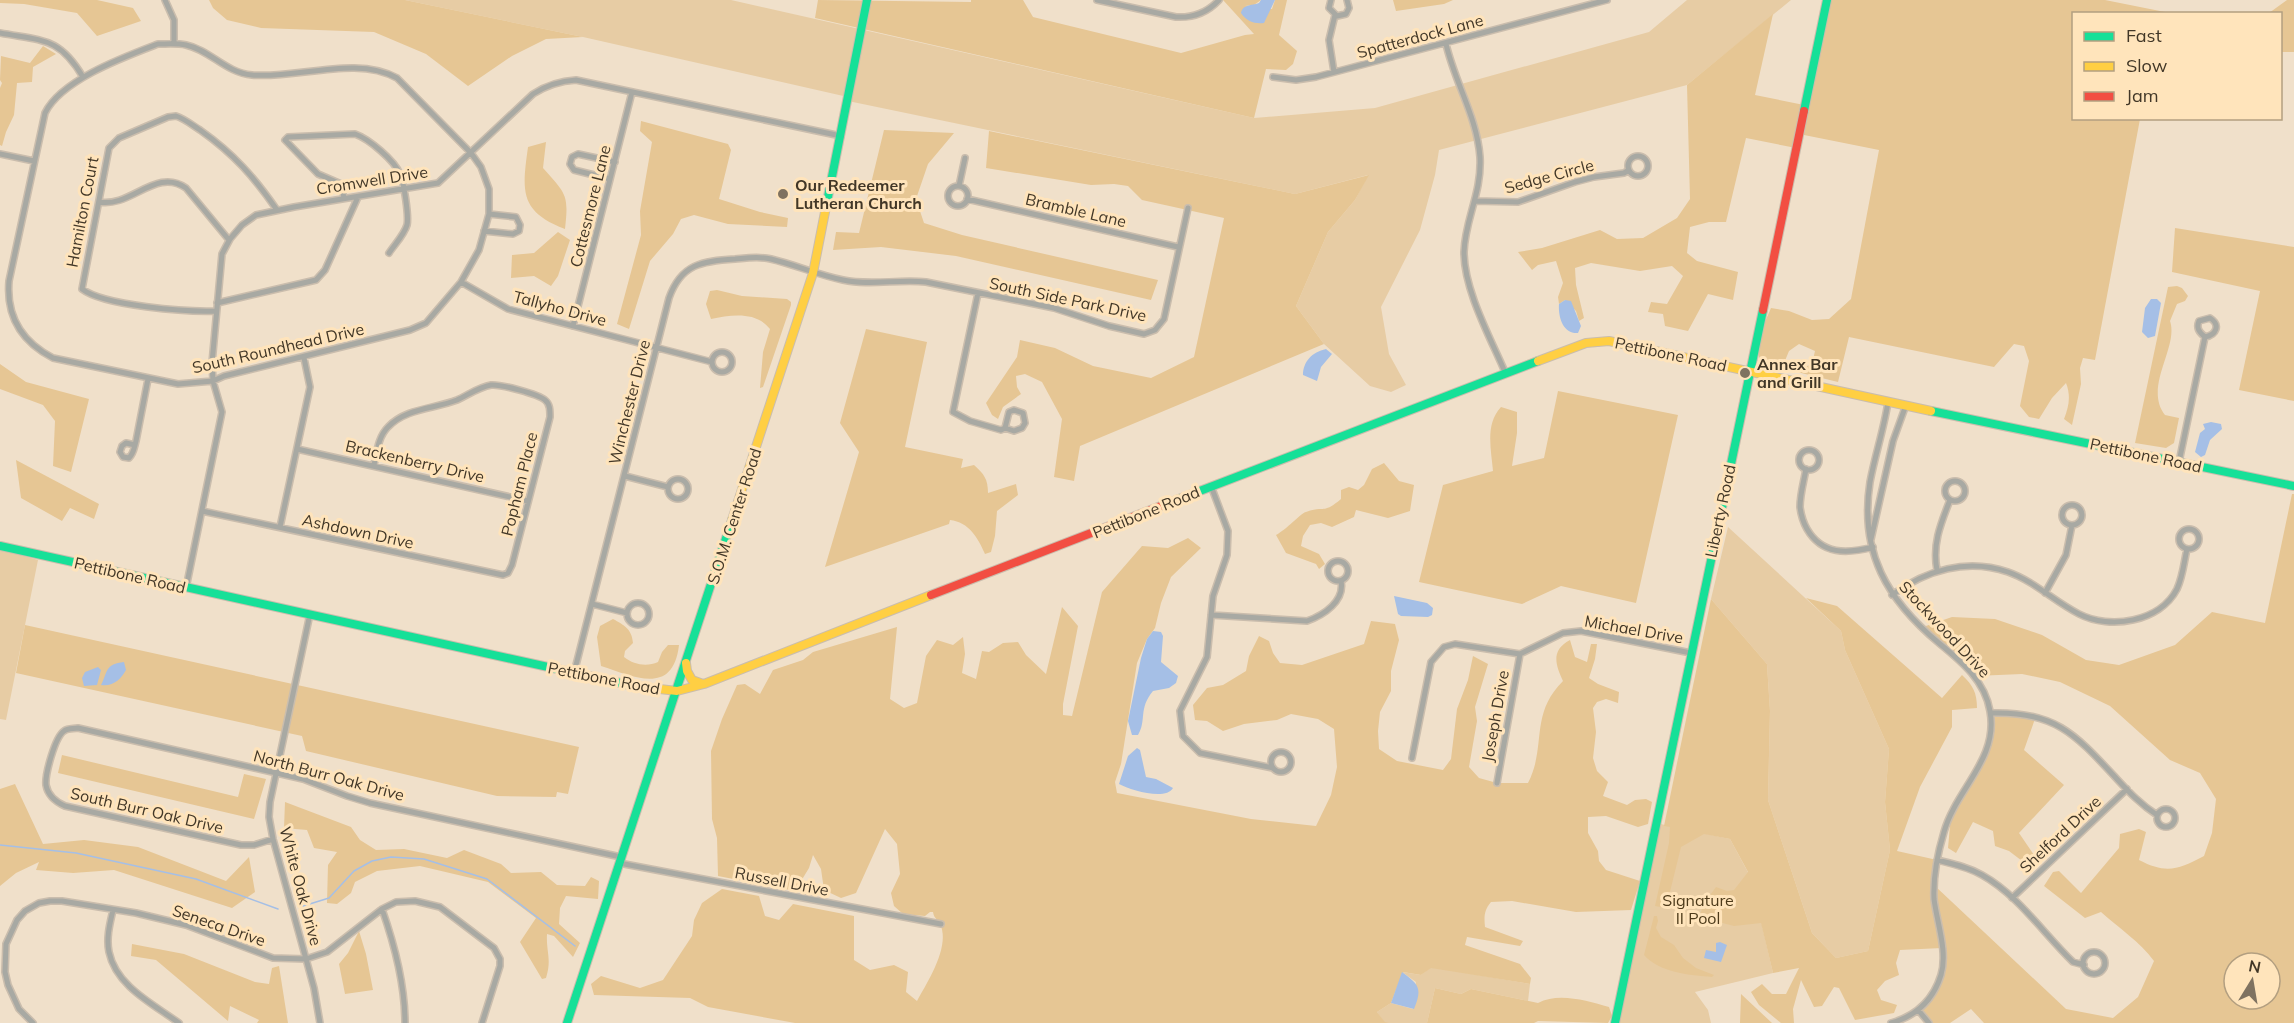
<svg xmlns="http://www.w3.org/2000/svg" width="2294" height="1023" viewBox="0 0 2294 1023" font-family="Mulish,sans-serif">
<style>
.green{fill:#e7cca4}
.forest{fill:#e6c694;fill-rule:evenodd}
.water{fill:#a5bfe6}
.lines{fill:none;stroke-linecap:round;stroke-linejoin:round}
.stream{stroke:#a5bfe6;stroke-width:1.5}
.street-casing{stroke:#cabdad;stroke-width:8}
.fast-casing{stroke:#cabdad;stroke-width:10}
.slow-casing{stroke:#cabdad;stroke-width:10}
.jam-casing{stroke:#cabdad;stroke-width:10}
.street{stroke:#a8a9a3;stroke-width:5}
.fast{stroke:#16e098;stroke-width:8}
.slow{stroke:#ffcf43;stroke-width:8}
.jam{stroke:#f24e42;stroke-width:8}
.poi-dot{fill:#7f7260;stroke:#ffe4bb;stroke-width:2}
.labels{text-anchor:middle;stroke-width:6;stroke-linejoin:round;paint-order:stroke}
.street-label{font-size:16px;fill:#423727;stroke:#ffe4bb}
.poi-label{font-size:16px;font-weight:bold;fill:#423727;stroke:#ffe4bb;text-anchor:start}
.park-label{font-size:16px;fill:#4d3a1a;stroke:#ffe4bb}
</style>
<rect width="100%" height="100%" fill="#f0e0ca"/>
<path class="green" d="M405,0h326l523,118 121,-10 274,-76 38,-32h104l-104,85 -248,65 -4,25 -15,55 -39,77 8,47 17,31 -15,7 -21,-6 -46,-42 -28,-38 32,-74 27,-32 13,-25 -73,19 -447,-93v-4l-9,-2 -256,-58z
M1728,527l113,104 4,19 44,99 -4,53 5,48 -22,101 -32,7 -24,-25 -44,-133 2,-89 -3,-47 -56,-65z
M0,549l38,11 -32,160 -6,-1z
M1656,823l74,16 21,39 22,95 -78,19 13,18 3,13h-96z
M1431,967l99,17 -2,17 -57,-12 -10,5 -26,-6 -8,35h-42l-8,-11 14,-9 22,6 3,-27 -14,-10 19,3z"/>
<path class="forest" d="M0,0h97l36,8 8,13 -44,15 -20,-23 -53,-9 -24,-1z
M209,0h196l178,37 -37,2 -34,17 -44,30 -42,-32 -52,-22 -113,-4 -34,-8 -14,-12z
M818,0l153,2v-2h52l10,17 148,36 64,-18 9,-1 -31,-34h38l-7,5 -9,1 27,3 3,-9h12l-8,35 18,16 -4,13 -7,6 -20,-1 -12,49 -439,-100z
M1393,0h60l-9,4 -48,7z
M1827,0h278l65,13 -96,1v104l66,1 -45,241 -12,-2 -3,10 1,16 -9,41 -8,-6c5,-13 7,-23 2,-36l-14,15 -13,21 -10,-2 -9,-11 9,-45 -5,-15 -10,-2 -20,23 -145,-30 -11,45 -41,-10 3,-3 12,-5 3,-13 -16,-7 -10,7 -7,17 -20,-1c-9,-25 -1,-35 9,-59l18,3 23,9 17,-1 22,-20 28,-149 -80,-16 -3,14 -50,-10 -20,84h-17l-19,5 -3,26 10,8 41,11 -5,28 -25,-6 -20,37 -23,-5 -2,-12 -15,-2 3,-10 16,2 16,-28 -11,-10 -32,5 -49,-8 -16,5 1,17 8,33 -5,3 -3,-10 -11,-11 -6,4 -1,-7 5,-14 -7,-22 -18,4 -6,5 -14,-18 24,-4 58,-18 17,9 26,-1 34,-20 13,-19 -3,-114 86,-71 -18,81 49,10z
M2287,0h7v52h-13l-1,-38 -11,-1z
M43,46l13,8 -23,13 -1,15 -15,1 -3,32 -8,17 -4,14 -2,-1v-57l2,-5 -2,-3 1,-24 29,7z
M641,121l87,23 3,6 -12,49 41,13 28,6 -1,9 -59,-3 -34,-9 -13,4 -8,15 -23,27 -21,68 -12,-5 24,-89 -1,-24 12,-69 -12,-11z
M884,130l70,3 -26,31 -12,35 8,24 38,12 196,45 -7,20 -195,-44 -75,-9 -48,3 3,-18 23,1z
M989,131l306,63 74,-19 -14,25 -27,32 -32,74 28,38 -244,102 -6,35 -20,-4 8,-58 -20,-37 -17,-8 -9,2 1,11 4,7 -18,13 -5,12 -6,-4 -6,-12 31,-46 3,-17 35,8 38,18 58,12 43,-21 30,-139 -82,-18 -14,-14 -14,-2 -23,1 -105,-17z
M546,142l-3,26c23,26 26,26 22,61 -46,-18 -43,-38 -37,-82z
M2175,228l119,19v154l-55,-11 21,-99 -88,-19z
M558,232l12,8 -12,36 -7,10 -17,-10 -23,2 1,-23 22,-2z
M2177,286l5,2 6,8 -3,5 -8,3 -7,17c9,26 -27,66 -5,94l14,3 -5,25 -8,5 -31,-5 33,-156z
M717,290l25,6 45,3 4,3v3l-28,82 -3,1 3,-36 7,-23c-14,-18 -39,-14 -59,-10l-5,-15 4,-13z
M866,329l61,13 -22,105 58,12 -2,9 13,-3c10,9 14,14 14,28l28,-9 2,11 -21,16 -2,25 -4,16 -6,2c-7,-16 -16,-32 -35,-34l-1,4 -124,43 34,-115 -19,-29z
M0,364l26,18 63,17 -18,73 -18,-6 2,-45 -12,-16 -43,-16z
M1558,391l120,24 -42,188 -75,-17 -39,18 -103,-22 24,-97 50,-14c-2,-22 -8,-47 8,-64l16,5v21l-5,33 32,-8z
M16,460l83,44 -5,15 -24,-11 -8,13 -41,-23z
M1384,463l15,18 15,4 -4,26 -22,7 -32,-8 -2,7 -22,10 -11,-4 -11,2 -7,11 -2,10 18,8 6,10 -6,5 -3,-5 -30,-11 -10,-18c10,-5 25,-22 30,-23 19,-7 16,3 35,-13v-9l8,-3 9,3 6,-5 8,-16z
M2292,494h2v529h-310l-13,-14 -21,14h-21l-10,-12 9,-10 14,-28v-25l-42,2 -4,13 3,12 -14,6 -8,9 4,10 16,5 -3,8 -39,7 -16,-32 -5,-1 -12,19 -8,1 -13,-27 -8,29 1,14h-13l-22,-18 -8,-13 11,-8 10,10h14l13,-26 -26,5 -12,-50 -27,3 -31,-8 -3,-3 4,-12 12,-16 11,4 7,-1 14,-18 -18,-33 -26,-5 -23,13 -15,61 -11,-2 14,-63 1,-16 -6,-1 47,-227 56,65 3,47 -2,89 44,133 24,25 32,-7 22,-101 -5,-48 4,-53 -44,-99 -4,-19 -35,-33 31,8 105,92 20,-23c11,10 15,18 15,33l-25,2v17l-32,60 -23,64 40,9 -2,26 131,123 47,9 25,-21 16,-36c-14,-19 -35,-33 -53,-49l-16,6 -41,-32 9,-14 6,-1 22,22 38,-45 1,-14 19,-5 7,3 -7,28c27,14 39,10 65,-4l8,-23 4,-34 -16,-26 -30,-13 -60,-54 -50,-24 -38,-8 -47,2 -52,-49 29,-10 43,2 47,16 44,25 33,5 56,-20 37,-33 53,11zM2234,963h36v36h-36z
M1188,538l13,10 -30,29 -10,26 -6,25 -8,11 -10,24 -16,101 -6,18 2,11 134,26 65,7 15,-31 6,-28 -3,-38 -16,-10 -27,-5 -14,6 -33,4 -21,7 -16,-10 -12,-1 -2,-15 14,-17 16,-3 23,-14 3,-15 10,-20 10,5 4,12 7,10 22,2 62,-21 7,-23 24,3 4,16 -8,31v20l-11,21 -2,19 1,18 18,12 46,9 8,-11 6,-50 11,-29 5,-24 15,8 -13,43 2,14 -8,46 10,11 18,5h31c19,-37 1,-68 35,-102 -8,-17 -12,-31 7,-41l5,17 12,5 4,-18h6l-2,15 -6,19 9,6 21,8 -1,11 -12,-4 -9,3 -4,6 3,24 -3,26 4,13 11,11 -5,14 24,9 8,-5 11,-1 6,3 -4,22 -10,3 -32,-11 -18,1v16l10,18 1,10 7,9 34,11 -9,29 -55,2 -64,-11 -21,1c-7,8 -7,15 -6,25l38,14 -3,5 -53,-9 -2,8 55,19 11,14 -1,6 -99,-16 -10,7 -18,-3 -12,31 -14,9 8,10 4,1h-594l-87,-16 -18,-9 -96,-3 -3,-11 10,-8 39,12 23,-8 29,-44 2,-16 8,-17 20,-14 37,7 6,20 14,4 14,-16 61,12v44l16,10 24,-5 14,7 -2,20 11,9c10,-18 34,-55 23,-77 -2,-5 -6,-5 -7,-12h-3l-5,4 -22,-2 -9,-8 -3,-13 9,-19 -3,-30 -12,-15 -29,64 -15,5 -17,-8 -3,-21 -8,-14 -4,13 -14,23 -77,-15 -1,-38 -5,-19 -1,-68 11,-32 15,-34 8,-1 15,10 13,-24 30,-10 10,-8 84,-25 -7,72 14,9 13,-5 9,-47 11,-16 16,5 10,-8 2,17 -3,19 14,6 6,-28 7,1 14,-9 15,-1 8,13 20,19 16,-67 16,19 -15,78v11l9,1 30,-124 40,-46 26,2z
M613,619c11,6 19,10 20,24l-8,8 -1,6c10,8 23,10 34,5l4,-10 6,-7h11c-6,51 -44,32 -78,21l-4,-29 3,-11z
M25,625l554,122 -11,47 -11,-2 -1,5 -59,-1 -191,-45 -4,-15 -286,-63z
M1991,713l45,3 -12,34 40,35 -45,48 19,28 -8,6 -21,-16 -14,-5 -2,-15 -20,-9 -17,31 -8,-5 3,-33 36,-64z
M62,755l176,42 6,-23 22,5 -12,40 -196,-46z
M15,784l28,60 41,-4 54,7 88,34 23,-24 6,35 -23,16 -118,-38 -41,3 -37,-3 3,-8 -23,11 -16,13v-97z
M285,802l66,25 9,13 16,10 28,-1 43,9 17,-8 37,14 10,9 30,-1 16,13 28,1 6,-9 8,4 -1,18 -32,-3 -6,12 -1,16 21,19 -7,14 -19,-21 -7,-2c-1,18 5,25 -1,44l-4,1 -22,-37 16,-24 -48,-36 -68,-16 -43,5 -22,11 -4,11 -14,11 -10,-1 1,-38 9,-13 -23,-4 -7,-18 -23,-2z
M1654,916h3l1,5 -2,7 5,9 13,8 9,13 13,10 18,7 -2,2c-22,-2 -52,-4 -68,-22z
M359,931l7,23 7,36 -28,4 -6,-30 9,-11z
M132,944l52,10 71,28 14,2 3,-16 7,-2 9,57h-31l2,-3 -29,-14 -2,15 -72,-61 -25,-4z
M1435,988l26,6 10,-5 67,14c21,-11 49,-2 71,4l3,9 -4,7 -70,-2 -4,2h-107z
M1741,994l31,29h-32z"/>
<path class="water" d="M1261,0h14l-11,23c-9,1 -17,-1 -23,-10 2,-9 10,-7 18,-10z
M2151,299h6l4,4 -6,33 -7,2 -6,-6 3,-24z
M1565,300l6,1 10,25 -3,7c-15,1 -20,-16 -19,-29z
M1326,349l6,5 -11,13 -4,14 -14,-6c0,-13 9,-23 23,-26z
M2211,422l10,2 1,5 -12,11 -5,15 -4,2 -6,-5 5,-19 5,-4 -2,-5z
M1394,596l33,7 6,5 -1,7 -4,2 -27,-1 -3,-2z
M1153,631l8,1 2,4 -2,26 17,14 -2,7 -7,5 -16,3c-15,18 -6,29 -15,44h-6l-4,-14 13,-63 6,-19z
M124,662l2,8c-5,9 -13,17 -25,15 7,-14 4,-21 23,-23z
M98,667l3,3 -4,15 -13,1 -2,-8 3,-6z
M1137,748l3,2 6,27 10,2 17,9c-7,13 -43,2 -54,-4l9,-28z
M1720,942l7,3 -6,17 -17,-4 2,-8 10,2v-9z
M1402,972c18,13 20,17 12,37l-23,-6z"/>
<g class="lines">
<path class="stream" d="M0,845l76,8 120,26 82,30
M300,907l29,-9 25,-27 18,-10 19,-4 33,2 63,20 88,67"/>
<g class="street-casing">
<path id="street" d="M165,0l9,20v24
M1097,0l79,17c17,1 31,-4 43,-17
M1331,0l-2,8 8,8 9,-2 3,-6 -2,-8
M0,33c43,8 59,4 83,44
M158,44c9,0 19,-1 28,1 24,5 40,28 66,30 46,4 104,-20 145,3l74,75 10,14 8,22v25l-10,36 -18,32 -35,41 -16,7 -186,46 -11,5 -35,3 -125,-26c-31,-16 -47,-41 -44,-77l36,-168c16,-33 79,-56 113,-69z
M1446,44c9,39 31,73 34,113 2,36 -15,62 -16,95 0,38 26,85 41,120
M1334,72l-5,-32 6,-25
M1273,77l23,3 20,-3 291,-77
M0,154l34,7
M1628 166a10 10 0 1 1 20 0a10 10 0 1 1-20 0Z
M610,179l-36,-9 -4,-6 2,-7 6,-3 37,8
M959,186l6,-28
M948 196a10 10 0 1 1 20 0a10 10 0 1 1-20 0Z
M344,198l-3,-14 -23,-10 -33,-34 3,-3 67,-3c14,5 39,26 45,40 4,8 9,43 7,51 -3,10 -12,19 -18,28
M967,199l211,48
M1475,201l43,1 57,-20 19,-5 30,-4 5,-3
M99,202c32,6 57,-35 87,-14l43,52
M484,231l29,3 6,-3 1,-6 -4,-8 -27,-3
M461,282l47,27 204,53
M978,293l-25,119 17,9 31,9 4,-2 4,-16 5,-2 9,3 2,10 -3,5 -8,3 -9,-3
M217,303l99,-23 9,-10 33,-73
M216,311c-29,1 -112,-5 -134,-22l27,-141 10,-10 49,-21 8,-1c9,3 16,9 24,14 34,24 54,47 77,80
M573,326l59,-234
M712 362a10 10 0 1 1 20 0a10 10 0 1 1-20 0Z
M1888,402c-4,27 -13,53 -18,80 -11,70 17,118 70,162 22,18 45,37 50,67 9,48 -34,78 -46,121 -6,20 -11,45 -10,67 3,24 14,53 7,76 -8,26 -25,41 -50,48
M135,445l-9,-2 -4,3 -2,6 3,5 6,1c5,-5 5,-10 7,-17l12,-62
M297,449l231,52
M1799 460a10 10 0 1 1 20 0a10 10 0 1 1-20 0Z
M2179,462l26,-125c11,-2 16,-12 5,-19l-11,3c-3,7 0,11 6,16
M1806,469c-2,12 -6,25 -6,38 1,8 3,15 7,22 15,26 40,25 66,18
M625,476l43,11
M668 489a10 10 0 1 1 20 0a10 10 0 1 1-20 0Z
M1945 491a10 10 0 1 1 20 0a10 10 0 1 1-20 0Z
M1211,486l17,45 -1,24 -14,41 -6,61 -27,54 3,25 17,17 73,15
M2062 515a10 10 0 1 1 20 0a10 10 0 1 1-20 0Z
M202,511l301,64 5,-2 4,-8 38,-148c0,-7 0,-13 -5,-17 -7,-6 -45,-16 -54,-15 -12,2 -23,10 -34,15 -23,9 -51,8 -69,27 -10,10 -11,25 -14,38
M280,527l30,-140 -6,-29
M2179 539a10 10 0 1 1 20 0a10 10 0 1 1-20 0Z
M1871,539l22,-98 13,-36
M1328 571a10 10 0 1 1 20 0a10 10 0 1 1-20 0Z
M1937,570c-5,-26 4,-47 13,-70
M186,588l36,-176 -9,-31 -1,-18 10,-109 8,-15 12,-14 14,-10 38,-8 144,-24 95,-89c14,-9 26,-13 43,-14l265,56
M2045,593l21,-38 6,-30
M1892,595c34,-25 75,-37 116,-23 26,9 47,30 71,42 31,16 81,8 98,-25 6,-13 7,-27 10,-40
M627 614a11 11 0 1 1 22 0a11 11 0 1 1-22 0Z
M592,604l35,9
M310,614l-40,188 -1,15 4,22 41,149 6,35
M1211,615l96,6c17,-6 38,-20 34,-40
M574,673l95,-375c12,-34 33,-37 66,-39 12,-1 24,-3 36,0 25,6 47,16 72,21 27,6 55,-1 83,2l128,26 55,18 35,8 11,-4 9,-11 24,-111
M1991,713c64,-2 84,21 125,65 13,14 25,27 41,37
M1271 762a10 10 0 1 1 20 0a10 10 0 1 1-20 0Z
M1412,758l19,-96 13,-15 11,-3 65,10 43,-21 18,-2 110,22
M1497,783l23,-129
M2157 818a9 9 0 1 1 18 0a9 9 0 1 1-18 0Z
M273,839l-19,6h-13l-176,-39c-9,-4 -17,-10 -19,-21 -1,-11 9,-48 18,-54 4,-3 9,-2 14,-3l225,51 44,17 23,7 251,54
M1937,860c16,4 31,7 45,15 36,20 61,58 91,87l11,3
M619,863l322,61
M2012,898l115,-109
M382,909c13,37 23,75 23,114
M113,910c-3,13 -7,28 -4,42 7,34 44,52 70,71
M2083 963a11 11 0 1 1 22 0a11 11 0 1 1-22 0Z
M1919,1011l10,12
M33,1023l-14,-14 -11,-24 -3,-13 1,-28 11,-24 8,-9 14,-8 11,-2h12l74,12 50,12 87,33 33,1 21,-7 55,-43 14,-7 19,-1 25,6 54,41 6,11v7l-18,57"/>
</g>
<g class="fast-casing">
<path id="fast" d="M1804,111l23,-111
M826,207l41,-207
M1931,411l363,75
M1179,499l359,-138
M0,546l634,140
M567,1023l165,-503
M1615,1023l148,-713"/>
</g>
<g class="slow-casing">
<path id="slow" d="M1538,361l48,-18 23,-2 322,70
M732,520l81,-247 13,-66
M686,663l1,8 5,9 11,4
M634,686l43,5 27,-7 227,-89"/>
</g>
<g class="jam-casing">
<path id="jam" d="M1763,310l41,-199
M931,595l248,-96"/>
</g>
<use href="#street" class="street"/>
<use href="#fast" class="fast"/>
<use href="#slow" class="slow"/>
<use href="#jam" class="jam"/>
</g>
<g class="poi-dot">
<circle cx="783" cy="194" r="6"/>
<circle cx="1745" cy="373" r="6"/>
</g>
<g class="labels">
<g class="street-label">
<text transform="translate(1420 36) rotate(-15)" y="6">Spatterdock Lane</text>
<text transform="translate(1549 176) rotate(-15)" y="6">Sedge Circle</text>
<text transform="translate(372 180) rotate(-9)" y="6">Cromwell Drive</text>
<text transform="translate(590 206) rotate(-76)" y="6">Cottesmore Lane</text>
<text transform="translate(1076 210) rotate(13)" y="6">Bramble Lane</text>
<text transform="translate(82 212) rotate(-79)" y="6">Hamilton Court</text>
<text transform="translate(1068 299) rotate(12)" y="6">South Side Park Drive</text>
<text transform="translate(560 308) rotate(15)" y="6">Tallyho Drive</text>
<text transform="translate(278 348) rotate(-13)" y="6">South Roundhead Drive</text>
<text transform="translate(1671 354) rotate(12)" y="6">Pettibone Road</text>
<text transform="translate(629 402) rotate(-76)" y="6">Winchester Drive</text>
<text transform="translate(2146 455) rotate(12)" y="6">Pettibone Road</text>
<text transform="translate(415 461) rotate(13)" y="6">Brackenberry Drive</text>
<text transform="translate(519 484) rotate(-76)" y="6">Popham Place</text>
<text transform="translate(1720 511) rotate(-78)" y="6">Liberty Road</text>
<text transform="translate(1146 512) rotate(-22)" y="6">Pettibone Road</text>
<text transform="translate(734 516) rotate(-72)" y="6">S.O.M. Center Road</text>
<text transform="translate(358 531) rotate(12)" y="6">Ashdown Drive</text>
<text transform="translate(130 575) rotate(13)" y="6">Pettibone Road</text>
<text transform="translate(1634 629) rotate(10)" y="6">Michael Drive</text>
<text transform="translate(1945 629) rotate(47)" y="6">Stockwood Drive</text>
<text transform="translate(604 678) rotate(11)" y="6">Pettibone Road</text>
<text transform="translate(1495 716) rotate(-80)" y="6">Joseph Drive</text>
<text transform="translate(329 775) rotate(15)" y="6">North Burr Oak Drive</text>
<text transform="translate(147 810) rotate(13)" y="6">South Burr Oak Drive</text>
<text transform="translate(2060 834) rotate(-43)" y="6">Shelford Drive</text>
<text transform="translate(782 881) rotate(11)" y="6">Russell Drive</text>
<text transform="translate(301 886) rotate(75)" y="6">White Oak Drive</text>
<text transform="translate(219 925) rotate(19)" y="6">Seneca Drive</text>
</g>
<g class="poi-label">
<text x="795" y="191">Our Redeemer<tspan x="795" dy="18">Lutheran Church</tspan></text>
<text x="1757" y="370">Annex Bar<tspan x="1757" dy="18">and Grill</tspan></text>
</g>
<g class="park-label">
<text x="1698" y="906">Signature<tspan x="1698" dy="18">II Pool</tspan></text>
</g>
</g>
<rect x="2072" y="12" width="210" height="108" fill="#ffe4bb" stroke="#b39f80" stroke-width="1.5"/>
<rect x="2084" y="32" width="30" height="9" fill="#16e098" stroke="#b39f80" stroke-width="1.5"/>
<text x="2126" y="42" font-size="18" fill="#423727">Fast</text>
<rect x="2084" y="62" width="30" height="9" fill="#ffcf43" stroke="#b39f80" stroke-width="1.5"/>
<text x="2126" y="72" font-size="18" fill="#423727">Slow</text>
<rect x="2084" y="92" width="30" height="9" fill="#f24e42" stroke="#b39f80" stroke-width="1.5"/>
<text x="2126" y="102" font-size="18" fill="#423727">Jam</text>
<g transform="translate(2252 981) rotate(11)"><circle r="28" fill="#ffe4bb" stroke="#b39f80" stroke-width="1.5"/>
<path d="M0-4.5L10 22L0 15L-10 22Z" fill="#7f7260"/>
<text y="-9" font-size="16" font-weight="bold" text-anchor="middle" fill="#423727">N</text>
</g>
</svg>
